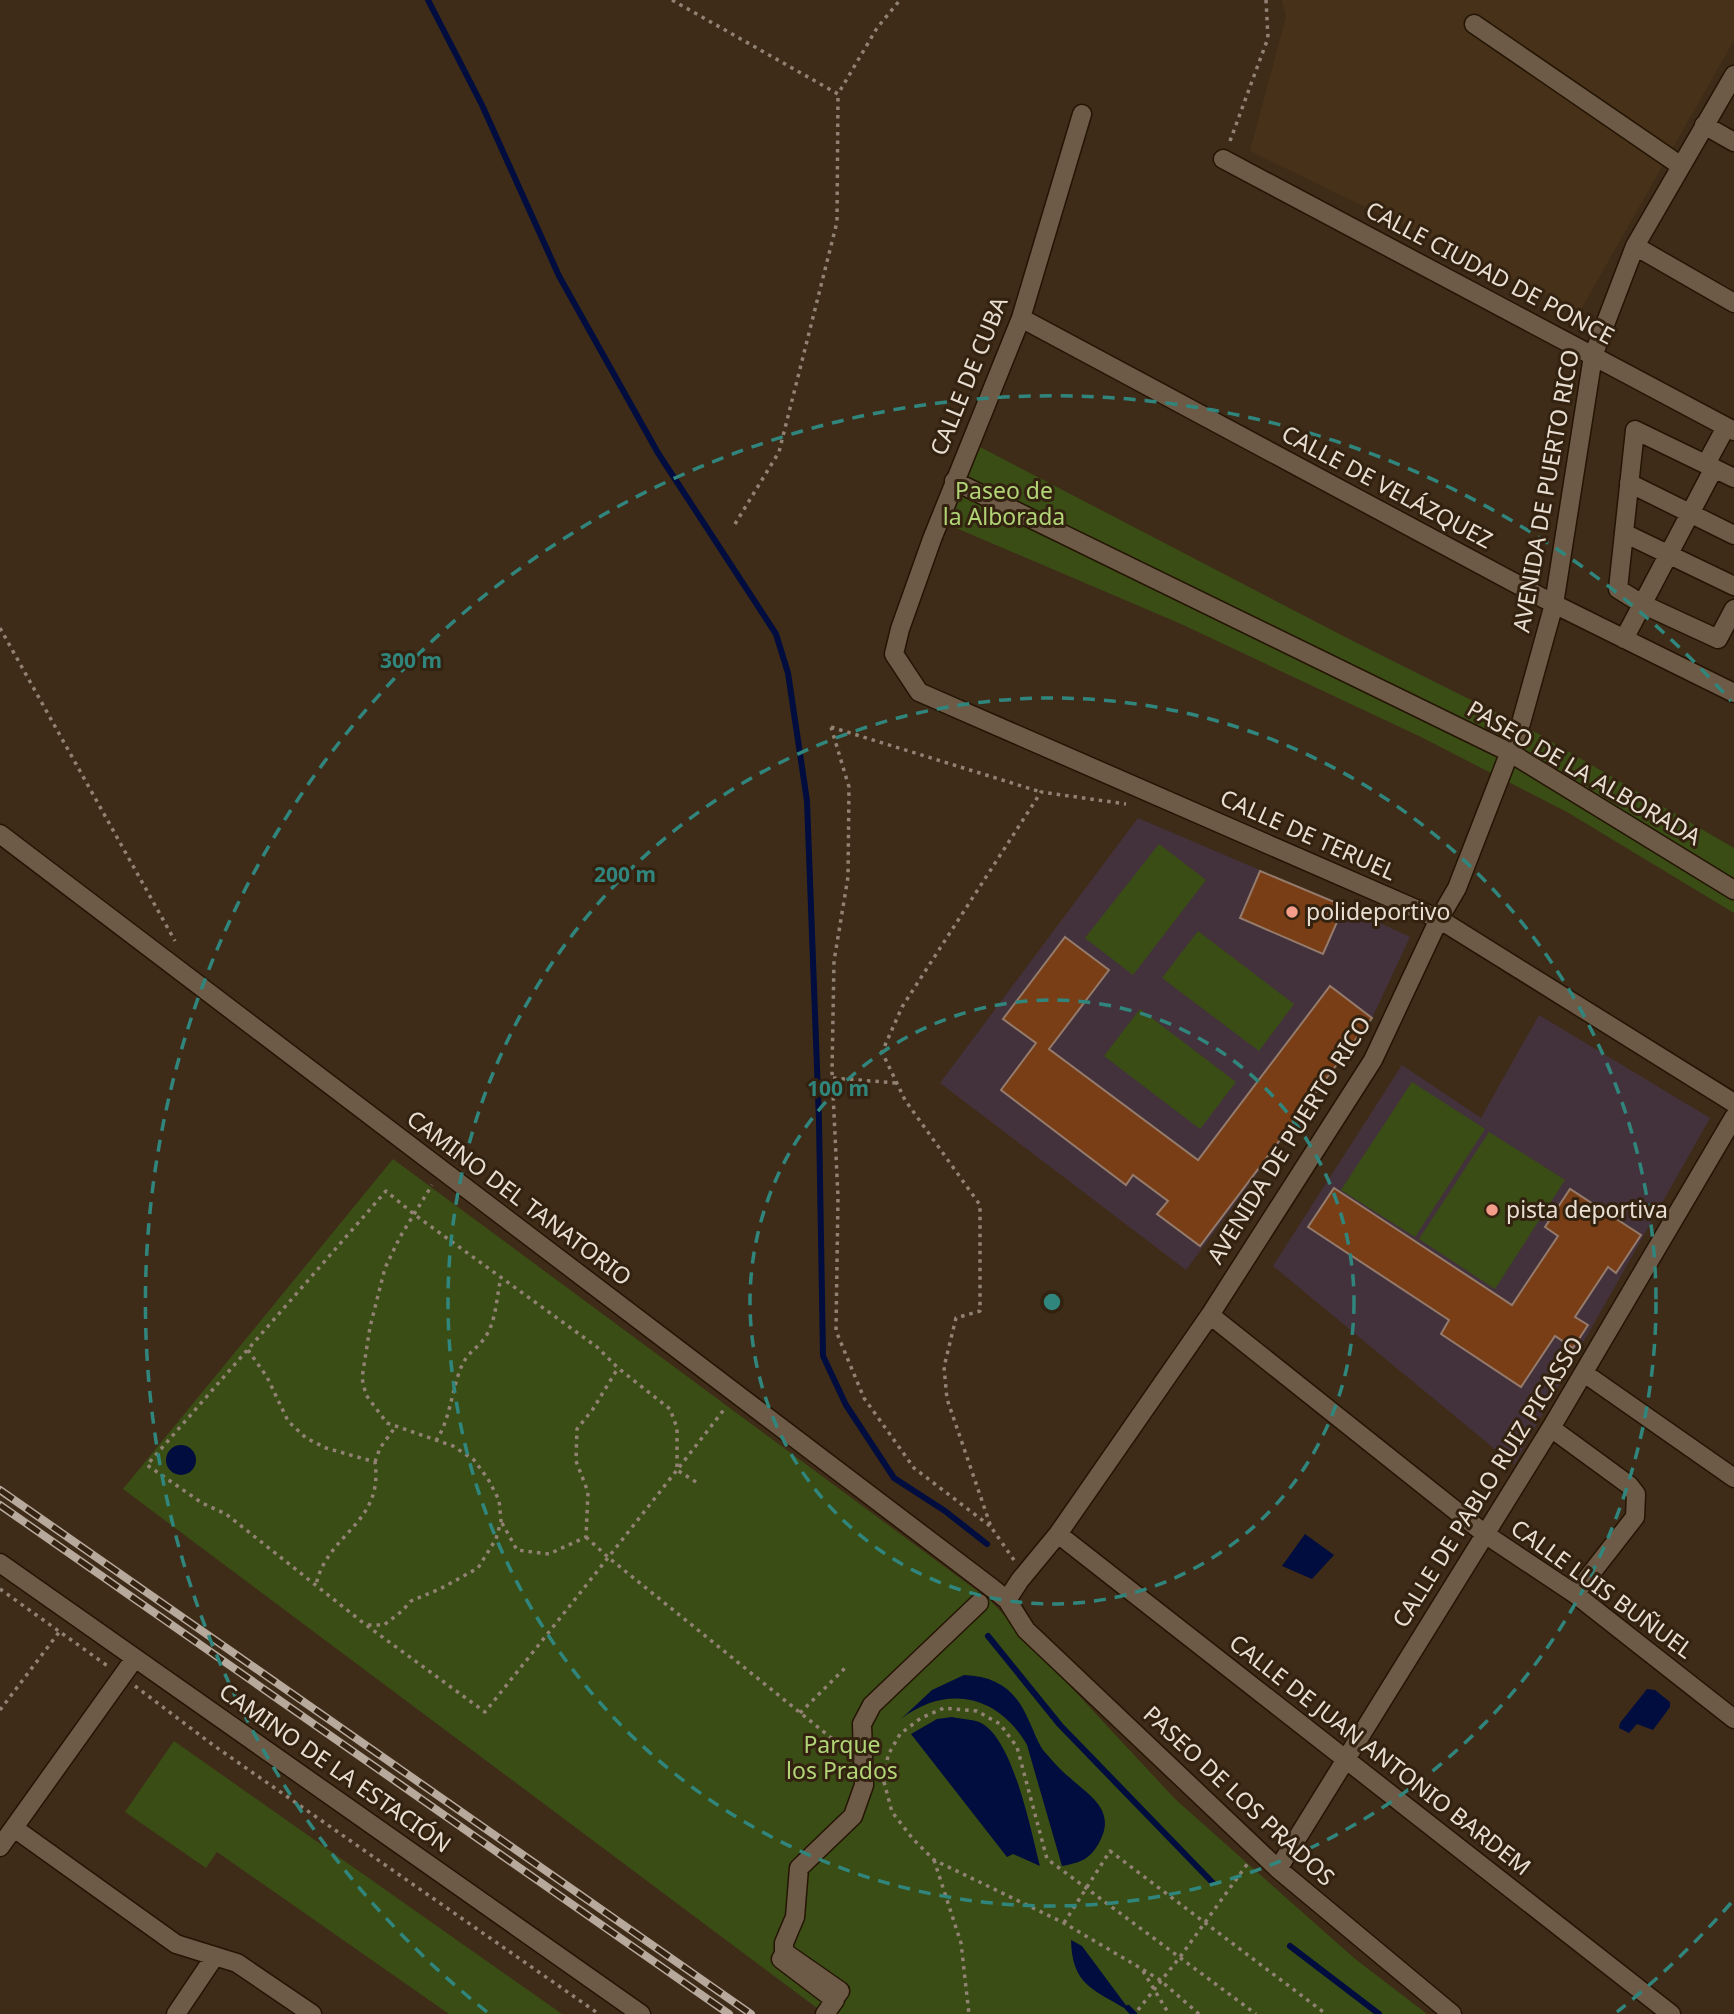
<svg xmlns="http://www.w3.org/2000/svg" width="1734" height="2014" viewBox="0 0 1734 2014" font-family="'Noto Sans',sans-serif">
<style>
.built{fill:#483119}
.education{fill:#43323c}
.green{fill:#3a4d15}
.water{fill:#000d3e}
.lines{fill:none;stroke-linecap:round;stroke-linejoin:round}
.stream{stroke:#000d3e;stroke-width:6}
.building{fill:#793e16;stroke:#957b6c;stroke-width:2}
.minor-casing{stroke:#241403;stroke-width:21}
.path{stroke:#918273;stroke-width:3.5;stroke-dasharray:3.5 5;stroke-linecap:butt}
.minor{stroke:#6e5b47;stroke-width:18}
.rail-casing{stroke:#b7aa9c;stroke-width:8}
.rail{stroke:#332210;stroke-width:5;stroke-dasharray:16;stroke-linecap:butt}
.ring{fill:none;stroke:#30867d;stroke-width:3.5;stroke-dasharray:12 9}
.poi-dot{fill:#f49d8b;stroke:#332210;stroke-width:2.5}
.labels{text-anchor:middle;stroke-width:6;stroke-linejoin:round;paint-order:stroke}
.street-label{font-size:23px;fill:#e9ded2;stroke:#332210}
.park-label{font-size:23px;fill:#b0d476;stroke:#332210}
.poi-label{font-size:23px;fill:#e9ded2;stroke:#332210;text-anchor:start}
.centre{fill:#30867d;stroke:#332210;stroke-width:3.5}
.ring-label{font-size:21px;text-anchor:middle;font-weight:bold;fill:#30867d;stroke:#332210;stroke-width:6;stroke-linejoin:round;paint-order:stroke}
</style>
<rect width="100%" height="100%" fill="#3e2c19"/>
<path class="built" d="M1282,0h452v40l-154,271 -330,-160 36,-134z"/>
<path class="education" d="M1138,818l206,88 66,31 -38,81 -186,252 -246,-187z
M1539,1015l171,103 -196,347 -241,-199 129,-201 79,53z"/>
<path class="green" d="M980,447l367,191 188,94 199,116v65l-167,-101 -146,-75 -240,-113 -232,-99z
M1159,844l47,36 -73,95 -48,-37z
M1198,931l96,73 -35,47 -97,-73z
M1140,1009l96,73 -36,47 -96,-73z
M1412,1082l73,47 -70,108 -74,-47z
M1489,1132l76,48 -70,109 -76,-50z
M393,1159l598,442 184,198 179,159 73,56h-602l-702,-525z
M174,1741l388,273h-113l-232,-162 -11,16 -81,-56z"/>
<path class="water" d="M166 1460a15 15 0 1 1 30 0a15 15 0 1 1-30 0Z
M1305,1534l29,21 -22,24 -30,-13z
M964,1675c33,1 53,16 65,46 5,10 8,20 14,29 8,9 17,20 26,27 21,19 47,33 31,64 -9,18 -20,22 -38,25l-35,-121c-29,-50 -80,-61 -126,-26l31,-29z
M1647,1689l8,1 15,12v5l-17,23 -16,-6 -8,9 -10,-5 1,-5z
M952,1717c9,2 19,2 27,5 34,14 52,110 61,144l-27,-12 -6,3 -96,-123 26,-15z
M1071,1940l11,6 46,62 -2,1c-34,-20 -54,-25 -55,-69z"/>
<g class="lines">
<path class="stream" d="M428,0l54,105 77,171 99,177 118,181 12,39 19,128 12,320 4,235 23,49 48,73 51,33 42,33
M988,1636l72,89 153,158
M1290,1946l89,68
M1128,2008l6,6"/>
</g>
<path class="building" d="M1260,871l84,35 -21,48 -83,-36z
M1065,937l44,33 -60,79 149,111 132,-174 42,32 -172,228 -43,-32 11,-13 -35,-26 -7,10 -125,-95 35,-47 -33,-24z
M1334,1188l178,117 46,-69 -13,-9 25,-38 71,46 -25,38 -8,-6 -33,50 13,8 -15,23 -18,-12 -34,51 -80,-53 8,-14 -141,-93z"/>
<g class="lines">
<g class="minor-casing">
<path id="minor" d="M1474,24l207,142
M1082,114l-61,204 -89,221 -32,90 -6,25 25,38 520,227 295,184
M1704,125l30,17
M1223,159l511,272
M1635,246l99,57
M1021,318l533,286 180,89
M1706,464l20,-37
M1734,478l-99,-48 -17,159 24,15 76,35 16,-30
M954,481l555,271 225,138
M1629,483l105,52
M1624,533l110,53
M1624,639l90,-171
M0,834l992,754 15,12 19,30 252,239 174,145
M1210,1315l275,219 90,60 159,125
M1584,1373l150,105
M1551,1428l78,57 7,9 -1,23 -60,77
M1058,1534l613,480
M0,1563l641,451
M1007,1600l13,-20 38,-46 152,-219 163,-255 66,-141 18,-31 64,-165 33,-119 39,-248 42,-110 99,-171
M14,1828l162,116 61,19 75,51
M0,1847l135,-189
M1278,1869l273,-441 183,-311
M176,2014l39,-58
M825,2014l10,-14 -54,-41 2,-3 54,39 3,-4 -56,-39v-9l11,-26 4,-49 54,-52 11,-31 -2,-61 10,-19 107,-102"/>
</g>
<path class="path" d="M672,0l166,94 39,-66 23,-28
M1230,141l38,-103 -2,-38
M735,524l44,-72 58,-230 1,-128
M0,628l175,313
M831,727l18,60 -1,90 -14,84 -2,111 6,125 -2,134 28,67 50,70 76,58
M831,727l210,65
M833,1078l64,5
M248,1350l19,27 21,44 18,17 20,10 49,14c9,62 -48,71 -59,123
M436,1441c14,-22 15,-47 24,-71 7,-19 17,-20 26,-34 11,-18 10,-38 15,-58
M375,1462l5,-14 16,-22
M696,1482l-19,-12v-42l-7,-19 -52,-41 -21,-21 -182,-132 -29,-24 -239,274 55,38 24,11 140,111 119,87c81,-101 162,-203 241,-305
M502,1523l15,27 32,4 37,-17 2,-45 -12,-31 1,-32 16,-20 25,-41
M586,1537l23,21 236,191
M1014,1560l-23,-33 -44,-128 -3,-32 12,-49 24,-7v-106l-75,-105 -23,-48 20,-45 139,-215 85,12
M0,1589l109,78
M368,1625h16l18,-14 9,-10 29,-12 38,-21 18,-29 5,-18 -2,-21 -11,-21 -14,-19 -21,-14 -66,-23 -21,-28 -4,-17 8,-51 15,-59 15,-31 32,-52
M135,1686l78,59 386,269
M0,1710l60,-79
M800,1713l46,-46
M934,1860l27,83 8,71
M1064,1923l46,-72 216,163
M1143,1971l26,43
M1138,2010l42,-53 68,-94
M1199,2014l-39,-34 -18,-11 -78,-46 -130,-63 -21,-21 -21,-27 -8,-30 4,-27 12,-21 21,-16 23,-10 33,3 23,13 17,23 30,112 209,155"/>
<use href="#minor" class="minor"/>
<g class="rail-casing">
<path id="rail" d="M0,1490l751,524
M0,1505l729,509"/>
</g>
<use href="#rail" class="rail"/>
</g>
<g class="ring">
<circle cx="1052" cy="1302" r="302"/>
<circle cx="1052" cy="1302" r="604"/>
<path d="M1731 1903A907 907 0 0 1 1617 2012M487 2012A907 907 0 1 1 1731 701"/>
</g>
<g class="poi-dot">
<circle cx="1292" cy="912" r="7"/>
<circle cx="1492" cy="1210" r="7"/>
</g>
<g class="labels">
<g class="street-label">
<text transform="translate(1490 273) rotate(28)" y="8">CALLE CIUDAD DE PONCE</text>
<text transform="translate(969 376) rotate(-68)" y="8">CALLE DE CUBA</text>
<text transform="translate(1387 487) rotate(28)" y="8">CALLE DE VELÁZQUEZ</text>
<text transform="translate(1546 491) rotate(-80)" y="8">AVENIDA DE PUERTO RICO</text>
<text transform="translate(1584 773) rotate(30)" y="8">PASEO DE LA ALBORADA</text>
<text transform="translate(1308 835) rotate(24)" y="8">CALLE DE TERUEL</text>
<text transform="translate(1289 1140) rotate(-58)" y="8">AVENIDA DE PUERTO RICO</text>
<text transform="translate(519 1198) rotate(37)" y="8">CAMINO DEL TANATORIO</text>
<text transform="translate(1488 1482) rotate(-58)" y="8">CALLE DE PABLO RUIZ PICASSO</text>
<text transform="translate(1602 1589) rotate(36)" y="8">CALLE LUIS BUÑUEL</text>
<text transform="translate(1380 1755) rotate(38)" y="8">CALLE DE JUAN ANTONIO BARDEM</text>
<text transform="translate(335 1768) rotate(35)" y="8">CAMINO DE LA ESTACIÓN</text>
<text transform="translate(1239 1796) rotate(43)" y="8">PASEO DE LOS PRADOS</text>
</g>
<g class="park-label">
<text x="1004" y="499">Paseo de<tspan x="1004" dy="26">la Alborada</tspan></text>
<text x="842" y="1753">Parque<tspan x="842" dy="26">los Prados</tspan></text>
</g>
<g class="poi-label">
<text x="1306" y="920">polideportivo</text>
<text x="1506" y="1218">pista deportiva</text>
</g>
</g>
<circle cx="1052" cy="1302" r="10" class="centre"/>
<g class="ring-label">
<text x="411" y="668">300 m</text>
<text x="625" y="882">200 m</text>
<text x="838" y="1096">100 m</text>
</g>
</svg>
